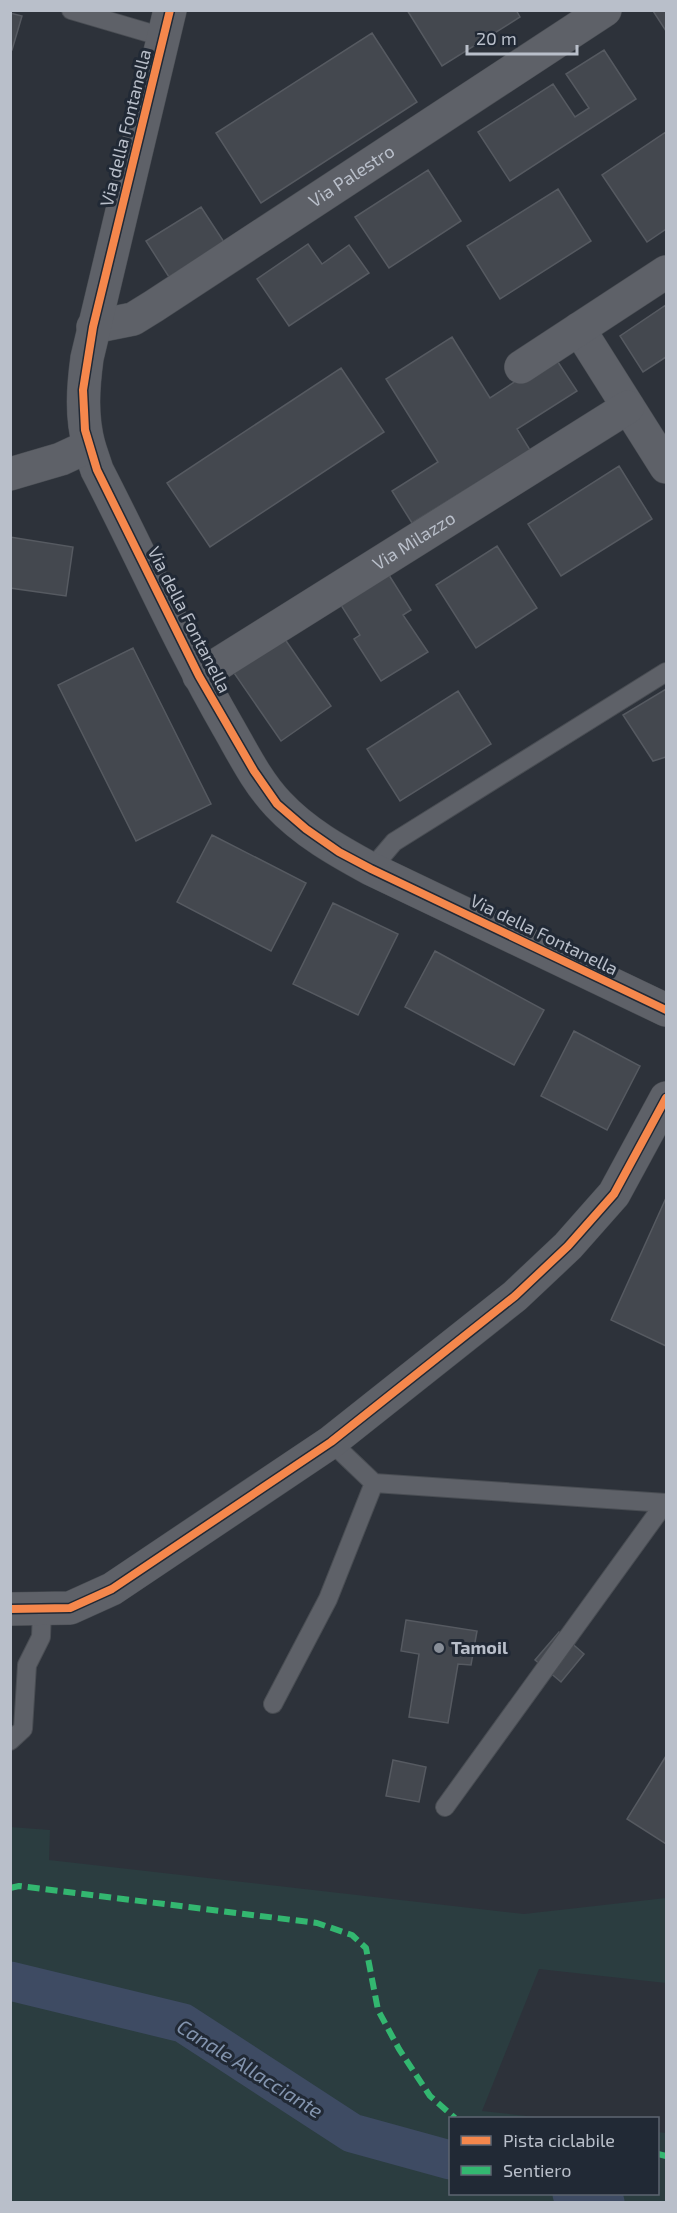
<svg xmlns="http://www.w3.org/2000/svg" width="677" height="2213" viewBox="0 0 677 2213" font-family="'Exo 2',sans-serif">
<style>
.green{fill:#2b3d40}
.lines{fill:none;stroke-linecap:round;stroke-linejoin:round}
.canal{stroke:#3e4b63;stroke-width:39}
.building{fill:#44484f;stroke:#565a61;stroke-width:1.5}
.service-casing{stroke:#494d53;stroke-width:20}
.minor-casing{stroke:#494d53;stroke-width:34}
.tertiary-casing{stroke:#494d53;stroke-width:34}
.service{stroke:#5e6168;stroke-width:18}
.minor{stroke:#5e6168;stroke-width:33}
.tertiary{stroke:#5e6168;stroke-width:33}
.quiet{stroke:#33b770;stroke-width:6;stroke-dasharray:12 6;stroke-linecap:butt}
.cycleway-casing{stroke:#212935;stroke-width:11}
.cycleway{stroke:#f5874c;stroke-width:8}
.poi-dot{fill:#888e98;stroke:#212935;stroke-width:2}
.labels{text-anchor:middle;stroke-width:6;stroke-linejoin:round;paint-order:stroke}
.street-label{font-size:18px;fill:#b9bfca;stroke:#212935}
.poi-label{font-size:18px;font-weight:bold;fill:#b9bfca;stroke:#212935;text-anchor:start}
.water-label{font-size:20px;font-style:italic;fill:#8394ae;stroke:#212935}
</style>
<rect width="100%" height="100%" fill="#2d323a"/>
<path class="green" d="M10,1827l40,3 -1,30 475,54 142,-16v85l-127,-14 -57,142 63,7h-95v76h208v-62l8,1v69h-655z"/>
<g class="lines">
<path class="canal" d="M10,1981l173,42 169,110 98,27
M572,2194l33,8"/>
</g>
<path class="building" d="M407,10h109l4,7 -78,49z
M666,10v21l-13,-20z
M10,13l12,3 -10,34h-2z
M372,33l45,69 -156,101 -45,-70z
M604,50l32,49 -126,82 -32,-49 75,-48 22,33 14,-9 -23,-34z
M666,132v97l-19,13 -45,-67z
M428,170l33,51 -72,47 -34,-51z
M558,189l33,52 -91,58 -33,-53z
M201,207l23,35 -55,35 -23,-36z
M308,244l14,20 27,-19 20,28 -80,53 -32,-47z
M666,305v52l-23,15 -23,-36z
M452,337l38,61 64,-42 23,35 -60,38 13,21 -118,73 -20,-32 46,-29 -52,-83z
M341,368l43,64 -174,115 -43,-64z
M619,466l33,53 -91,57 -33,-52z
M10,537l63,10 -7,49 -56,-8z
M497,546l40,62 -61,40 -40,-63z
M387,572l24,38 -8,5 25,37 -47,29 -27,-42 6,-4 -21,-33z
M282,635l49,71 -50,35 -49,-71z
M133,648l78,156 -75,37 -78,-156z
M666,689v68l-13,4 -30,-46z
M458,691l33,53 -91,57 -33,-52z
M212,835l94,48 -35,68 -94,-49z
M333,903l65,31 -40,81 -65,-31z
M435,951l109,59 -30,55 -109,-58z
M574,1031l66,35 -33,64 -66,-34z
M666,1198v148l-55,-26z
M406,1620l71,11 -6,34 -13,-1 -10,59 -39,-6 10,-63 -18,-3z
M559,1632l25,22 -23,28 -26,-22z
M666,1756v88l-39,-25z
M393,1760l33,7 -7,35 -33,-6z"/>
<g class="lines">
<g class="service-casing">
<path id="service" d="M71,10l92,27
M371,869l23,-27 272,-170
M331,1442l43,41 292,20
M273,1704l55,-105 46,-116
M10,1741l13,-12 4,-64 14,-28 1,-27
M445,1807l220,-304"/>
</g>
<g class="minor-casing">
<g id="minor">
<path id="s1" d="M93,327l40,-8 21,-13 451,-296"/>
<path d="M579,329l87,138"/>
<path d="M521,367l145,-95"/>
<path d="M89,446l8,24c44,85 83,174 131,257 15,26 29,55 50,77 26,28 60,47 93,65l295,141"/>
<path id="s2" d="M199,676l429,-269"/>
<path d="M10,1609l60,-1 42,-19 219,-147 184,-146 53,-50 46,-52 52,-96"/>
</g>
</g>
<g class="tertiary-casing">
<path id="tertiary" d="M10,474l51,-15 28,-13c-8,-30 -6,-58 -2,-88l83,-348"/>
</g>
<use href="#service" class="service"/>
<use href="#minor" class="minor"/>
<use href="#tertiary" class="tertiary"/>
<path class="quiet" d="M10,1888l9,-2 298,37 35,12 14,13 12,62 21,39 31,47 25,22
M658,2154l8,2"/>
<g class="cycleway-casing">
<path id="cycleway" d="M170,10l-77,317 -10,63 2,40 12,40 102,206 55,95 23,33 29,25 33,23 32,17 295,141
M10,1609l60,-1 42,-19 219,-147 184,-146 53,-50 46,-52 52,-96"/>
</g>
<use href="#cycleway" class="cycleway"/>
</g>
<circle class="poi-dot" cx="439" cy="1648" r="6"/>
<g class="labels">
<g class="street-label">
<text transform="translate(126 128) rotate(-76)" y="6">Via della Fontanella</text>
<text dy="6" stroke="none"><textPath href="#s1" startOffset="302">Via Palestro</textPath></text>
<text dy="6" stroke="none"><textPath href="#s2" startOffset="254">Via Milazzo</textPath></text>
<text transform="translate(189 620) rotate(63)" y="6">Via della Fontanella</text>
<text transform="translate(544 935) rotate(26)" y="6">Via della Fontanella</text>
</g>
<g class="poi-label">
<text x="451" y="1654">Tamoil</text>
</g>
<g class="water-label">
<text transform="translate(250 2069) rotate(32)" y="7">Canale Allacciante</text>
</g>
</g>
<rect width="677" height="2213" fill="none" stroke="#b9bfca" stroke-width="24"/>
<rect x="449" y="2117" width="210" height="78" fill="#212935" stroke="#5e6571" stroke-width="1.5"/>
<rect x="461" y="2136" width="30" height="9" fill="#f5874c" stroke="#5e6571" stroke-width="1.5"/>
<text x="503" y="2147" font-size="18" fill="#b9bfca">Pista ciclabile</text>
<rect x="461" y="2166" width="30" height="9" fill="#33b770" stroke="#5e6571" stroke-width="1.5"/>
<text x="503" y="2177" font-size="18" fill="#b9bfca">Sentiero</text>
<path d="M467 45v9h110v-9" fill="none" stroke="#b9bfca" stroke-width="3"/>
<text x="476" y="45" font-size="18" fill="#b9bfca" stroke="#212935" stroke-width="4.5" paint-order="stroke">20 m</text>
</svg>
